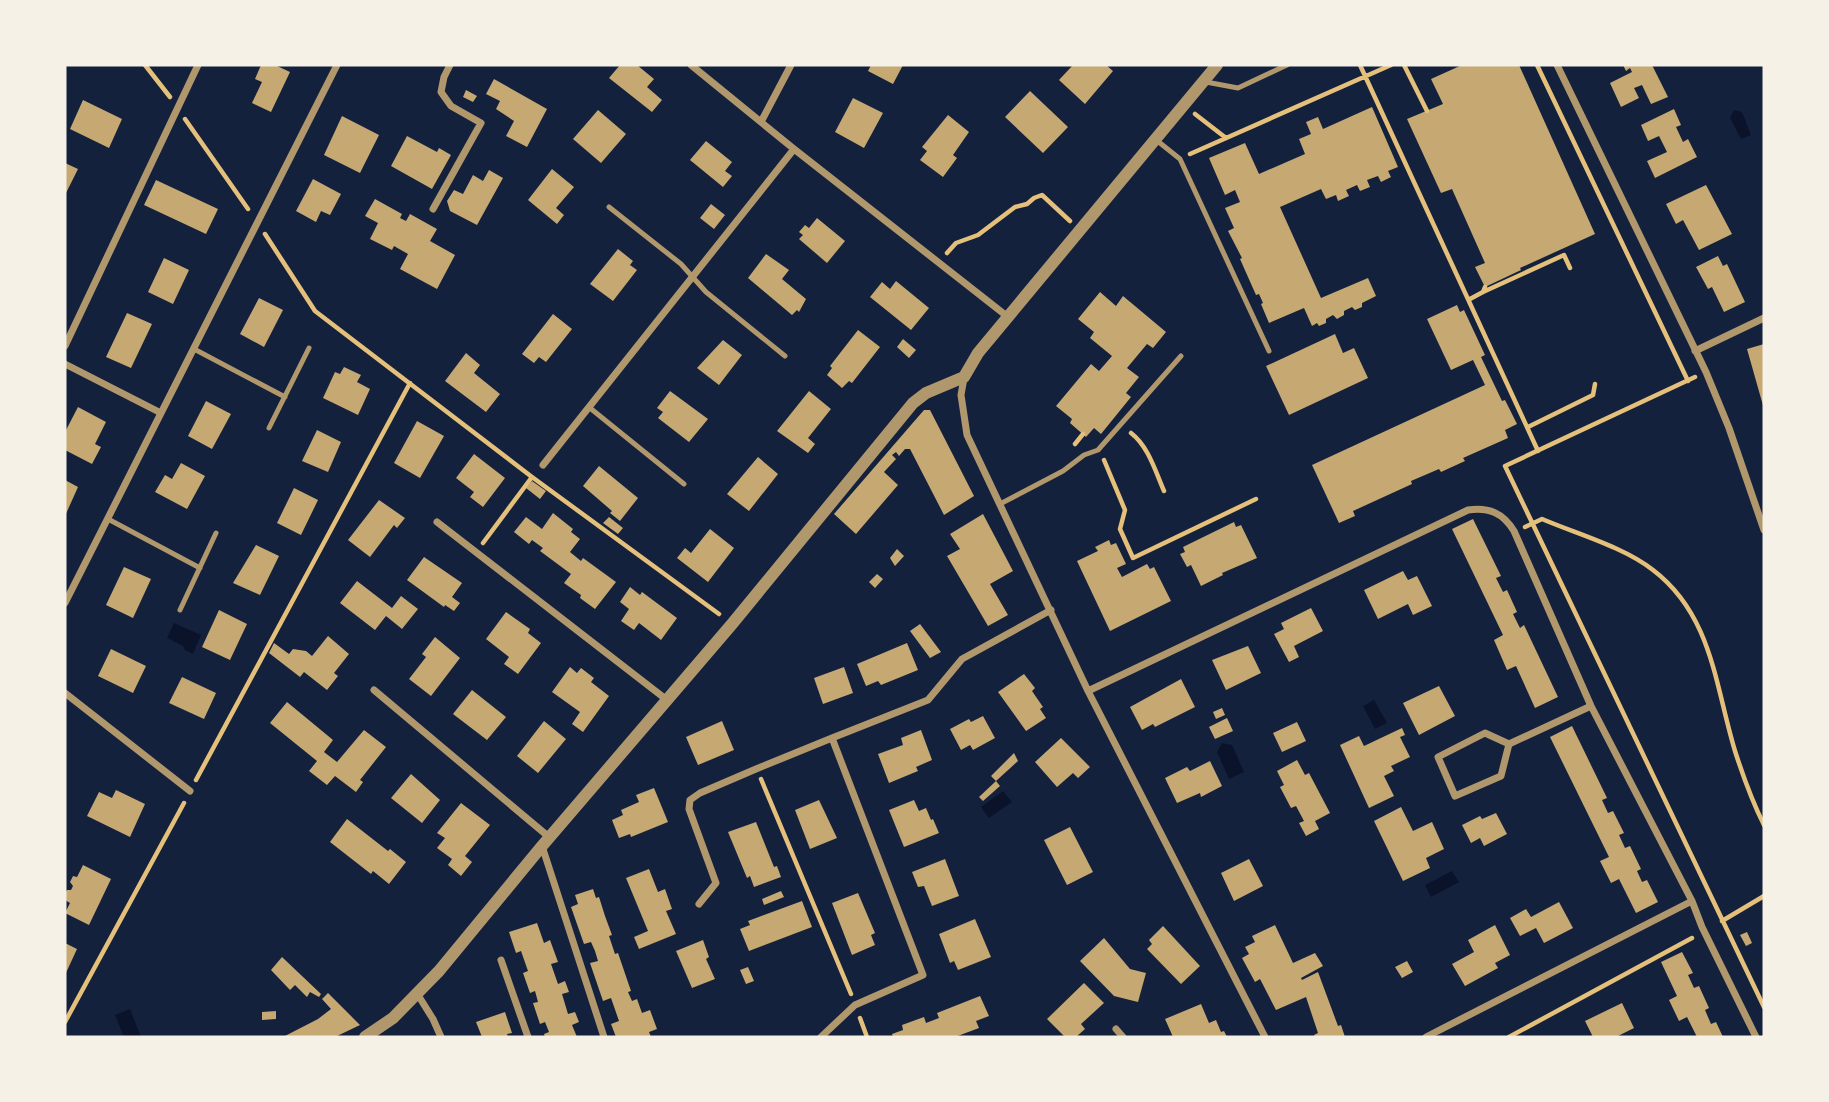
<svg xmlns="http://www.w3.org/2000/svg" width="1829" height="1102" viewBox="0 0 1829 1102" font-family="'DejaVu Sans',sans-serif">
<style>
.water{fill:#0b132b}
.building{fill:#c6a872}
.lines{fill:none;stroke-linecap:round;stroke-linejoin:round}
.path{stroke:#e5c07b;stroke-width:4.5}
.service{stroke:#b1986c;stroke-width:5}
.minor{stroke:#b1986c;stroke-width:7}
.tertiary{stroke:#b1986c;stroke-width:12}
</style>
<rect width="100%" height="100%" fill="#14213d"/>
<path class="water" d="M1734,110l8,2 9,23 -10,4 -11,-21z
M174,623l27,12 -8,19 -8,-4 -2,-4 -16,-8z
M1374,700l13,23 -12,6 -12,-23z
M1222,743l10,2 12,27 -15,7 -12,-27z
M1003,791l9,11 -23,16 -8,-11z
M1452,871l7,11 -28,15 -6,-12z
M130,1009l11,28h-17l-9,-22z"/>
<path class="building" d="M261,65h14l15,7 -19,40 -19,-9 10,-21 -7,-3z
M620,65h17l17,14 -7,8 15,13 -10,12 -43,-34z
M871,65h32l-10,19 -25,-13z
M1073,65h33l7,6 -28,33 -26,-24z
M1462,65h57l76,169 -75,34 1,2 -36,17 -10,-20 10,-4 -33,-74 -11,4 -34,-74 36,-15 -12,-25z
M1623,65h29l16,32 -17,7 -9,-19 -8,3 5,10 -18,9 -11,-24 22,-11 -2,-4 -4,3z
M494,79l53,30 -20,38 -21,-11 8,-15 -18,-12 4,-8 -14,-7z
M466,90l11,6 -4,6 -10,-5z
M1030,91l38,36 -25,26 -38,-36z
M853,98l30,15 -19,35 -29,-16z
M83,100l39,19 -13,29 -39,-19z
M1372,107l26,60 -10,4 3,6 -10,5 -3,-6 -11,4 3,7 -10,4 -3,-6 -11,5 3,6 -11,5 -2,-6 -10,4 -5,-10 -41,18 41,91 47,-20 8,18 -14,7v4l-7,3 -3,-3 -8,4v4l-7,4 -4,-4 -7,4v4l-7,3 -2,-3 -5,3 -8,-18 -35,15 -8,-19 2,-1 -4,-9 -3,1 -16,-36 2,-1 -14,-27 6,-3 -9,-20 15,-6 -5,-12 -10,5 -16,-37 36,-15 14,31 46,-20 -6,-15 12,-5 -5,-12 12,-5 5,12z
M1674,109l7,16 -5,2 7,15 5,-3 9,18 -42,21 -8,-17 20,-9 -8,-16 -11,5 -7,-16z
M598,110l28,24 -25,29 -28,-24z
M948,115l21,17 -16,23 4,3 -14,19 -23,-17 7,-9 -5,-4z
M342,116l37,19 -19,38 -36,-18z
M407,136l30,16 2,-4 12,7 -19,34 -41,-23z
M706,141l26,21 -7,9 7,5 -9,11 -33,-27z
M65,163l13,6 -13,26z
M552,169l22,18 -18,21 8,7 -7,9 -29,-24z
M489,170l14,8 -26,47 -27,-14 -3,-10 7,-11 9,4 10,-19 10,6z
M313,179l28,15 -11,21 -9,-4 -5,11 -20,-11z
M156,180l62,29 -12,25 -62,-29z
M1706,185l26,49 -33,16 -16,-30 -7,4 -10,-20z
M375,199l27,15 -2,4 6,3 4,-7 27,15 -7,12 25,14 -18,34 -37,-20 8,-15 -14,-8 -2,4 -22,-11 8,-16 -13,-7z
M711,204l14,11 -11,14 -14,-11z
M817,218l28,23 -18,22 -28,-24 4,-4 -4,-3 6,-7 4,3z
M618,249l15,12 -3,4 7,5 -24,31 -23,-17z
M766,254l23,16 -7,9 24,20 -7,13 -2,-2 -5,5 -44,-37z
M1718,256l5,10 4,-2 18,38 -21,10 -12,-25 -4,2 -12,-22z
M164,258l25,12 -16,34 -25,-12z
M896,281l33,27 -18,22 -41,-33 12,-15 8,7z
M1100,292l16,14 7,-10 43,36 -13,16 -6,-4 -20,24 12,9 -13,16 5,4 -30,37 -7,-6 -8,9 -16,-14 2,-4 -16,-13 35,-42 8,7 13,-15 -22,-18 4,-6 -16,-13z
M259,298l24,12 -19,37 -24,-13z
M1457,305l3,7 4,-2 21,45 -4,2 21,44 3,-1 12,24 -12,6 3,8 -45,20 2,3 -24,11 -2,-3 -28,12 1,3 -59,27 2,5 -16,7 -27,-58 173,-80 -12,-25 -22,10 -24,-51z
M127,313l25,11 -21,44 -25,-11z
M553,314l19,15 -26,33 -7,-5 -5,6 -12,-9z
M858,330l22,17 -28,36 -3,-2 -7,7 -15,-13 5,-7 -2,-2z
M1335,334l8,19 11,-5 14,30 -79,37 -23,-49z
M903,339l13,11 -7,8 -12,-11z
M723,340l19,15 -23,30 -22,-17z
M1764,344v65l-17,-60z
M466,353l14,12 -6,8 26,21 -14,18 -41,-31z
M344,367l17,8 -4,7 13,7 -12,26 -35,-17 12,-26 5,2z
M670,391l38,28 -19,23 -31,-24 5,-6 -6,-4z
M809,391l22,18 -23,29 7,6 -7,9 -31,-22z
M206,401l25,13 -19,35 -24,-13z
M78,407l28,15 -11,22 6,3 -9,17 -27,-14v-18z
M924,410h6l44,86 -30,19 -34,-66h-5l-6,7 -3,-4 -4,3 4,4 -12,13 14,13 -42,49 -22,-20z
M417,421l27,15 -24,42 -26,-15z
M317,430l24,12 -13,30 -26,-11z
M474,454l31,24 -22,29 -13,-10 4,-5 -18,-14z
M758,457l20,17 -29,37 -22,-17z
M181,463l24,13 -18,33 -32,-17 10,-17 7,4z
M599,466l39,32 -18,23 -10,-8 2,-2 -29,-25z
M65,480l13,7 -13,29z
M532,481l14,10 -6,8 -14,-11z
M294,488l24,12 -17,35 -24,-12z
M379,500l26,18 -8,10 -3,-3 -24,32 -22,-17z
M553,513l20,16 -2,3 9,7 -10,13 11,9 2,-3 33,24 -21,27 -15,-11 1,-3 -17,-12 7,-9 -31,-23 3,-3 -11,-8 -3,4 -15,-12 12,-15 16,12z
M983,514l30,57 -23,13 18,31 -20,11 -41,-70 13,-7 -10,-15z
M609,517l14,11 -5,6 -15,-11z
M1473,519l28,57 -5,2 7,14 4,-2 10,22 -4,2 7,14 4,-3 34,72 -23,11 -19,-42 -9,4 -13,-30 9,-5 -51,-106z
M1234,522l2,5 5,-2 16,33 -35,15 1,2 -22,11 -10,-21 -4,2 -7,-13 5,-2 -2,-5z
M710,529l24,19 -26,34 -31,-24 8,-10 6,5z
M1109,540l2,5 5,-2 10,21 -9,4 5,9 25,-13 3,5 4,-2 17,34 -61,30 -33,-70 21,-10 -3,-4z
M256,545l23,11 -19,39 -27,-12z
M897,549l7,7 -9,10 -5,-8z
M424,557l38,26 -10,14 8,6 -6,8 -9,-6 -1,2 -37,-27z
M124,567l27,12 -18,39 -27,-13z
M1403,571l5,9 9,-4 15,30 -19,9 -5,-11 -30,15 -14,-29z
M877,574l6,5 -8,9 -6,-6z
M357,581l35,27 9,-12 17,13 -16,20 -16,-13 -11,14 -35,-27z
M630,587l10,8 2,-3 35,26 -16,22 -22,-17 -5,7 -13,-9 8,-12 -9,-7z
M1311,608l12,23 -29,15 5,11 -10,5 -15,-28 10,-5 -3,-6z
M219,610l28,14 -17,36 -28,-13z
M506,612l24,17 -2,4 13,10 -23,31 -14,-10 5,-7 -23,-18z
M920,624l21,28 -11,6 -20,-27z
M328,636l21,18 -15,19 4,3 -11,14 -23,-18 -4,5 -31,-24 5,-10 15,11 4,-5 13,2 6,5z
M435,637l25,21 -29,38 -22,-17 17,-22 -4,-3z
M907,643l11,27 -37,15 -3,-4 -12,5 -9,-22z
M1248,646l13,27 -35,17 -14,-30z
M111,649l35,17 -13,27 -35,-17z
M570,667l7,6 4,-5 13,10 -3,4 18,14 -26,36 -11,-8 8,-12 -28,-20z
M844,667l9,26 -30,11 -9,-26z
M1024,674l11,14 -3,3 11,16 -3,2 6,9 -20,13 -28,-39z
M182,677l34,16 -12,26 -35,-16z
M1181,679l14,28 -40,20 -2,-3 -11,6 -12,-23z
M1439,686l16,30 -36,19 -16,-32z
M472,690l34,27 -19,23 -34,-26z
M287,702l46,38 -9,12 13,10 27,-32 22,17 -26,33 3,2 -7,10 -21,-16 -8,9 -18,-14 8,-10 -47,-38z
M1222,708l3,7 -9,4 -3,-7z
M983,716l12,22 -22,12 -3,-5 -9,5 -11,-21 19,-10 2,3z
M1227,718l6,13 -18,8 -6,-12z
M544,721l22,18 -28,34 -21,-17z
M722,721l12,29 -36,15 -12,-28z
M1297,722l9,19 -24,11 -9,-19z
M1572,726l35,72 -5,2 6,13 5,-2 11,22 -5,2 6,13 5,-2 11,23 -4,2 5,11 5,-2 11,22 -22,11 -17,-34 -8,4 -11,-22 9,-4 -59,-120z
M1402,728l3,7 -5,2 10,20 -19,9 3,5 -10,5 10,20 -25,12 -29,-63 19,-9 5,10z
M921,730l11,30 -16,7 2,4 -29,12 -11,-29 25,-9 -2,-7z
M1061,738l29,29 -12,11 -5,-5 -16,14 -22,-25z
M1014,753l4,8 -22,20 -5,-5z
M1297,760l8,15 4,-2 21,40 -15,8 4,8 -13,7 -7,-13 5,-2 -8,-15 -5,2 -11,-21 4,-2 -7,-14z
M1210,761l12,25 -21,11 -1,-4 -23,10 -12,-25 22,-11 3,4z
M411,774l29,26 -18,23 -31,-25z
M996,781l4,5 -17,15 -4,-4z
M654,788l14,34 -37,15 -1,-3 -11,4 -7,-18 11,-5 -2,-5 18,-8 -3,-7z
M116,790l29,14 -15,33 -43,-21 12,-24 13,6z
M819,800l18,38 -27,11 -15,-39z
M914,800l5,11 7,-3 5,12 2,-1 6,14 -35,14 -15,-37z
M461,803l29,22 -25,31 7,6 -11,14 -13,-11 4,-6 -15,-11 8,-10 -8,-5z
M1401,807l12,24 19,-9 12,27 -18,9 4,10 -27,13 -29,-60z
M1496,813l11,21 -23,12 -4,-8 -9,5 -9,-18 18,-9 2,3z
M347,819l41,32 2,-2 16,13 -17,22 -16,-13 -2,3 -41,-32z
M756,822l18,45 3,-1 4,11 -27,10 -4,-11 -3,2 -19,-46z
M1070,827l23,45 -26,13 -23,-45z
M945,859l14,37 -27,10 -8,-20 -6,1 -6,-15z
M1249,859l14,27 -29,15 -13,-28z
M83,865l28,14 -22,46 -24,-12 5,-10 -5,-3v-7l2,-3h4l2,-4 -3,-4 3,-6 4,1z
M649,869l9,23 7,-3 7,20 -6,2 10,23 -37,15 -5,-12 14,-6 -22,-53z
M593,889l3,9 3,-1 6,19 7,19 -3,1 6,18 3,-1 13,38 -3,1 4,9 5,-2 5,14 8,-3 7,19 -8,3 2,5h-35l-5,-13 8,-3 -8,-23 -8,3 -13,-38 8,-2 -3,-10 -4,-9 -7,2 -13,-37 7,-3 -3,-9z
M781,891l3,6 -20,8 -2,-6z
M858,893l17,40 -4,2 4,10 -23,10 -20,-52z
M802,901l10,26 -63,24 -9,-22 10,-4 -2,-4z
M1559,902l14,26 -29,15 -8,-15 -16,8 -10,-18 16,-9 5,8z
M975,919l16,38 -33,13 -4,-9 -4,2 -11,-29z
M537,923l7,20 6,-3 8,22 -7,2 7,20 7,-3 4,11 -7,2 6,20 7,-2 4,10 -7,3 5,12h-32l-1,-3 5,-2 -4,-10 -5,2 -7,-21 5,-1 -3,-11 -5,2 -7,-20 5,-2 -7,-20 -5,2 -7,-21z
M1275,925l18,38 22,-10 8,13 -22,12 1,2 16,-8 20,54 3,-1 4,12h-30l-1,-2 4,-2 -12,-36 -30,13 -16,-31 -5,3 -13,-24 7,-4 -4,-7 10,-5 -3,-6z
M1495,925l15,30 -15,8 3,5 -33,18 -13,-22 22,-12 -6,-12z
M1163,926l37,40 -19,18 -34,-35 5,-5 -3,-4z
M1747,932l5,11 -6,3 -6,-11z
M1104,938l26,31 16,4 -8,29 -24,-6 -34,-35z
M703,940l6,17 -3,2 9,20 -23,9 -16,-37z
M65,943l12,6 -12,26z
M1682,952l11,21 -5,2 6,13 5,-2 10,22 -4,2 6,14 5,-2 7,15h-26l-10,-20 -8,4 -10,-21 8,-4 -16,-34z
M282,957l39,37 -2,3 -9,-5 -3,5 -12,-12 -5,5 -19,-20z
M1407,961l6,11 -11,6 -7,-11z
M748,967l6,14 -8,3 -6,-14z
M1084,983l20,20 -23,21 4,5 -9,8h-11l-18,-18z
M328,993l32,32 -25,12h-52l35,-18 13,-10 -9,-10z
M980,996l9,20 -13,5 3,7 -24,9h-62l-1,-3 11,-4 -1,-5 22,-8 2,6 13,-5 -2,-5z
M1622,1003l12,25 -18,9h-23l-8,-16z
M1201,1004l8,19 7,-3 5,12 3,-1 3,6h-54l-8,-18z
M276,1011v8l-14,1v-8z
M505,1012l7,21 -5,1 1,3h-26l-6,-15z"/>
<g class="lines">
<path class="path" d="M145,65l25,32
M1360,65l178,386
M1404,65l23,46
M1537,65l151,316
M1195,114l31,24
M185,119l63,90
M1190,154l201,-89
M265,234l50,77 217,166 187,137
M947,253l9,-10 22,-8 37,-28 12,-3 7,-6 8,-3 28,26
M1483,292l81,-37 6,13
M1470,299l13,-7 2,-5
M1695,377l-190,89 259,541
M1528,427l65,-32 2,-11
M1131,433c17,13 24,37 33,58
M1075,444l8,-10
M1104,460l21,50 -5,19 13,29 123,-59
M1525,527l17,-8c35,15 82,28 111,51 59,45 62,115 82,181 8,25 17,50 29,74
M483,543l49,-66
M761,779l90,215
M196,780l214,-397
M1722,921l42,-25
M860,1018l7,19
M65,1022l119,-219
M1509,1037l183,-99"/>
<path class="service" d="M1206,82l32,6 49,-23
M1155,139l25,20 89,192
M609,207l72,57 25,28 79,64
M194,349l91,48
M590,408l94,76
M269,428l40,-80
M1000,504l63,-33 21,-16 14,-5 83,-94
M108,519l92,49
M180,610l36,-77"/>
<path class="minor" d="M691,65l103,84 214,168
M1557,65l149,307 23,56 35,102
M762,120l29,-55
M433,209l48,-86 -30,-17 -10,-14 3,-15 6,-12
M65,346l133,-281
M1695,351l69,-33
M65,364l96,49
M964,378l-3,17 6,40 121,256 177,346
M543,465l251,-316
M437,522l230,178
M65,603l272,-538
M374,690l175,147
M1088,691l380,-181c21,-3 35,3 46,21l77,175 101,195 10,26 54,110
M65,693l125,98
M1485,733l24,11 -8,32 -46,20 -17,-39z
M1509,744l82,-38
M542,846l62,191
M699,904l17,-21 -27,-74 1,-9 10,-7 56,-24 76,-31
M501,960l27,77
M418,995l15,24 8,18
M1116,1029l7,8
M821,1037l34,-32 68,-30 -91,-237 96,-38 34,-41 89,-49
M1426,1037l266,-136"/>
<path class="tertiary" d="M365,1037l28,-19 46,-47 103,-125 190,-222 181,-221 13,-10 38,-16 14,-24 239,-288"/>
</g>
<rect width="1829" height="1102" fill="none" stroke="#f6f1e7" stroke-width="133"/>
</svg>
